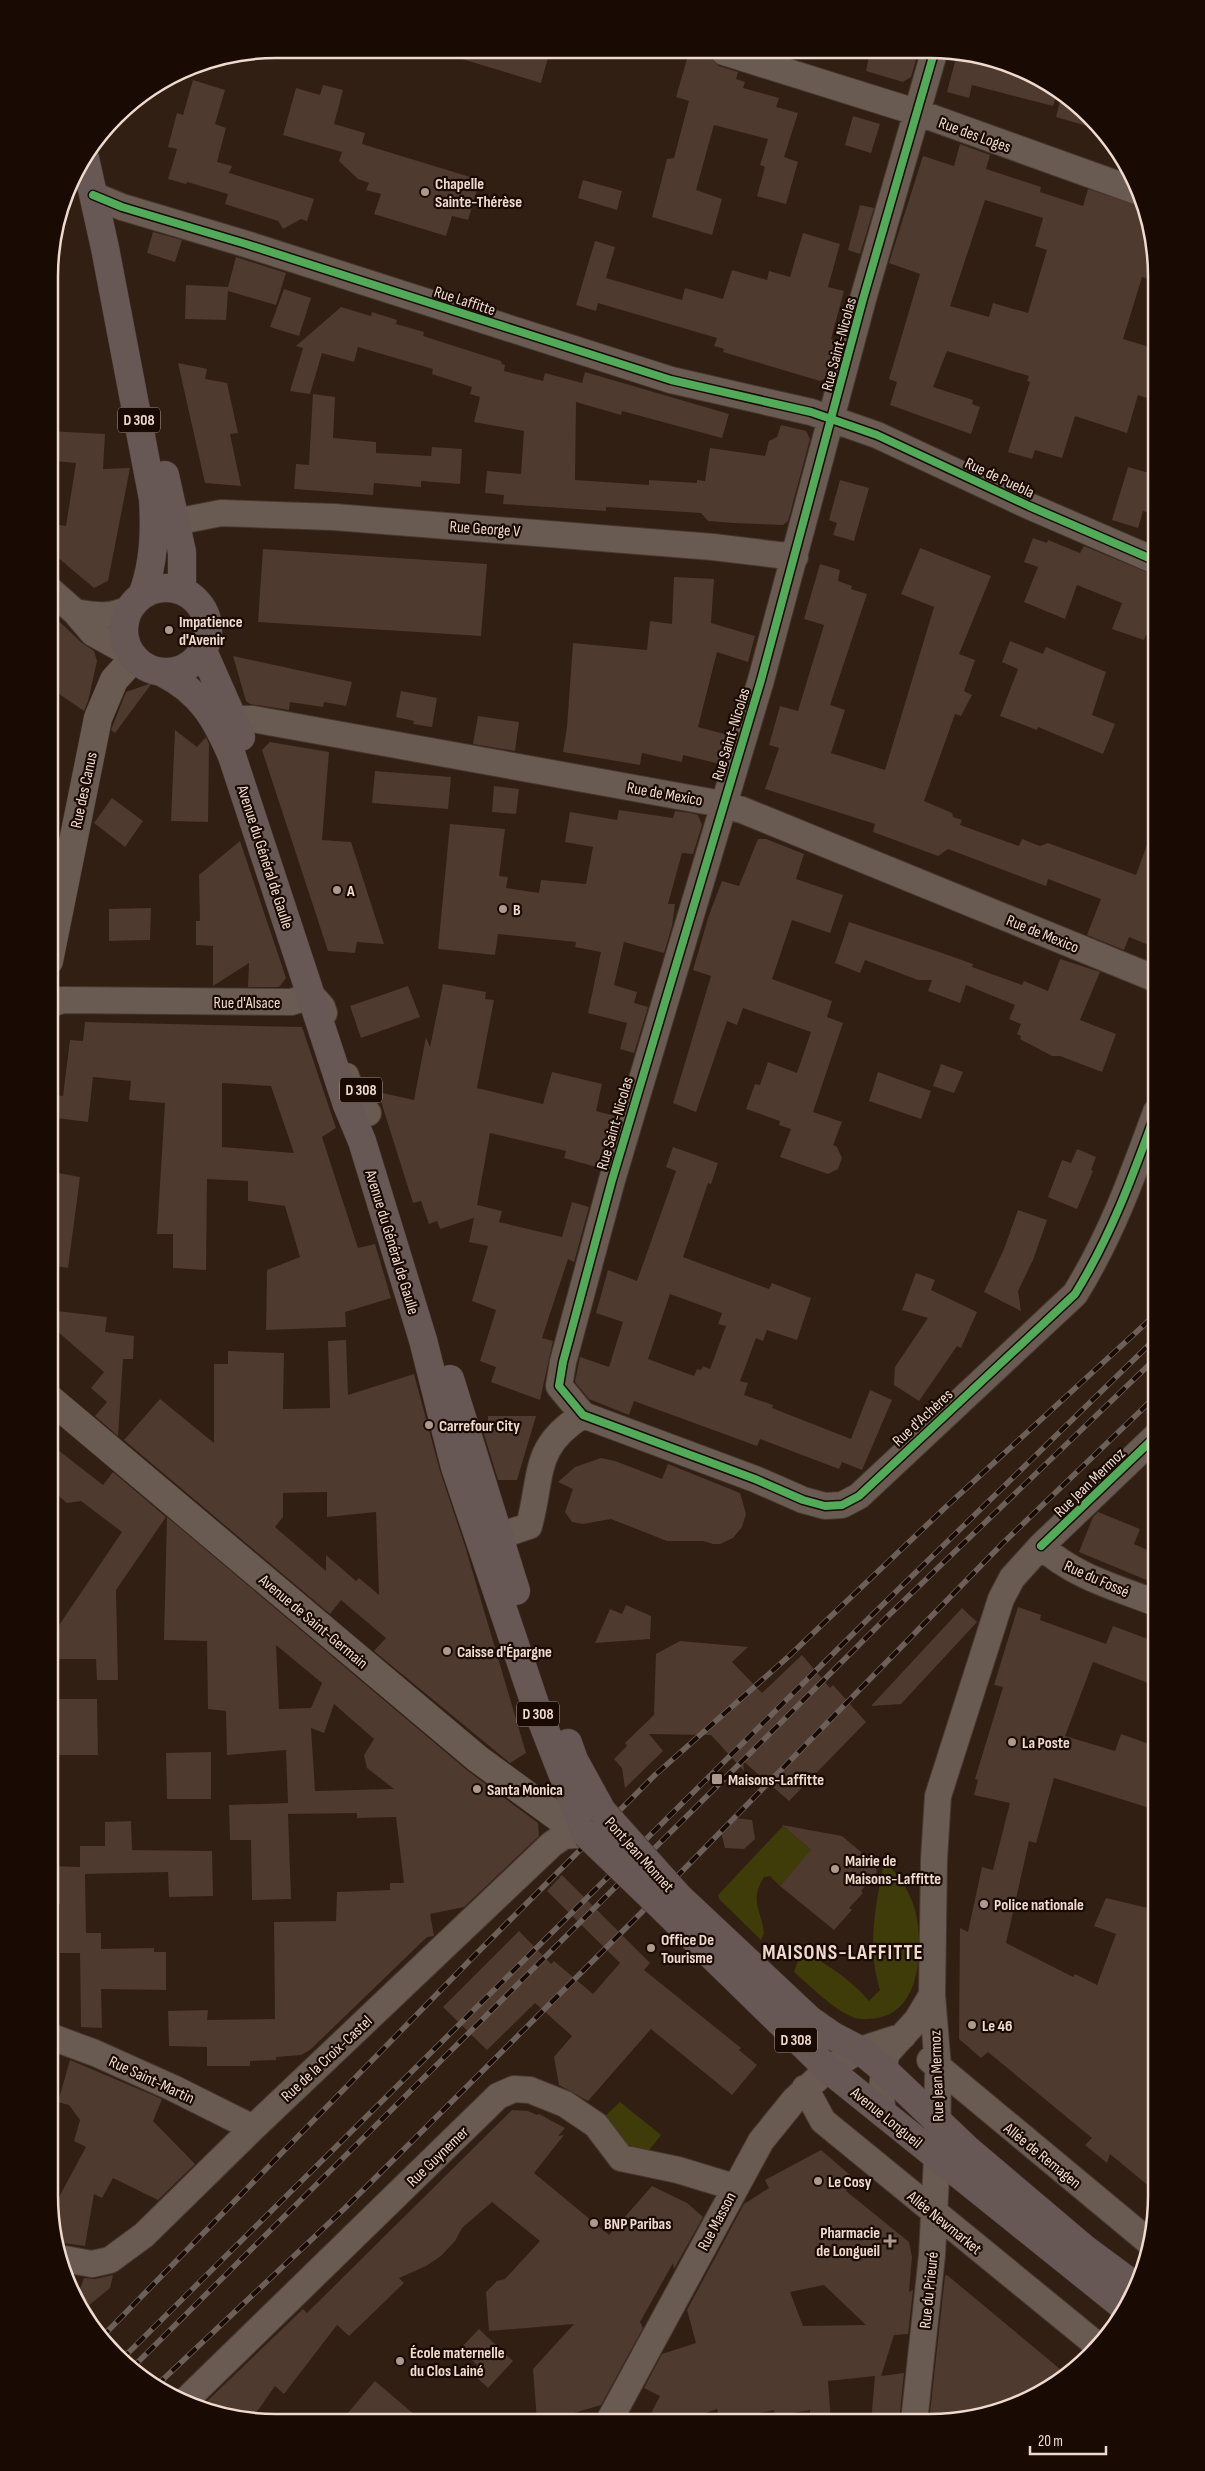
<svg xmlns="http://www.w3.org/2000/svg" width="1205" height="2471" viewBox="0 0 1205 2471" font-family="'Sofia Sans Condensed',sans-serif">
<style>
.green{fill:#3f3c09}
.building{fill:#4e3a2f;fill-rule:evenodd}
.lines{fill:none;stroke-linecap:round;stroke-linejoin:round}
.street-casing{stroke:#483831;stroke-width:28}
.secondary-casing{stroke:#483831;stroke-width:29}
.primary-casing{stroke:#483831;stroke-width:29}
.street{stroke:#695b52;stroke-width:26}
.secondary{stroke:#695b52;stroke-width:28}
.primary{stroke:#675755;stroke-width:28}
.rail-casing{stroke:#6d6058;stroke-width:5.5}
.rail{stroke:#190b04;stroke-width:4;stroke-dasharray:11;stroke-linecap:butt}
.primary-bridge-casing{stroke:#483831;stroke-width:29;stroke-linecap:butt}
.primary-bridge{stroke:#675755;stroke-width:28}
.cycleway-casing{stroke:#190b04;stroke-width:11}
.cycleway{stroke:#51ab58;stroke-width:8}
.poi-dot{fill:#ad998d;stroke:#190b04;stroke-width:2}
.labels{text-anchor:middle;stroke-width:4.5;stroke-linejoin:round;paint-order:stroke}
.shield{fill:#190b04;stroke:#b09c91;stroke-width:1}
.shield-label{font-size:15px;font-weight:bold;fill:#f0dace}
.street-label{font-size:16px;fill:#f0dace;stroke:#190b04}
.poi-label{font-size:16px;font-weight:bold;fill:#f0dace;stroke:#190b04;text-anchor:start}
.district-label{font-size:21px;font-weight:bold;letter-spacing:1px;fill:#f0dace;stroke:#190b04}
.rim{fill:none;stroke:#f0dace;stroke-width:2.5}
</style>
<rect width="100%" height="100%" fill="#311f14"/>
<path class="green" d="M783,1826l29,25 -32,35 -10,-10 -6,1c-15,24 -3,32 0,56l-3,7 -42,-41 -1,-4z
M889,1866c16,16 27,37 29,60 4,33 -1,85 -40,92 -8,1 -16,2 -23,0 -22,-8 -43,-31 -61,-46l4,-12 11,-6c23,14 43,27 60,47l11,-11c-13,-41 -5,-81 3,-123z
M620,2102l41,33 -15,19 -16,-3 -27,-33z"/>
<path class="building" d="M452,50h98l-9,33 -89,-27z
M689,52l22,6 8,8 19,6 -2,7 9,3 -2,6 36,10 -3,9 22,6 -14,44 14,5 -12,42 -29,-8 8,-29 -5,-2 8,-26 -54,-14 -18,65 26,9 -10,36 -60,-18 15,-58 7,-1 15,-57 -13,-4z
M870,52h11l37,1 -7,24 -8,5 -37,-11z
M949,53h24l57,19 28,19 -5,15 -81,-21 -3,13 -22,-6 10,-38 -9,5z
M193,80l32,10 -10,34 11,4 -9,34 15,4 -3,7 85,26 -7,22 -6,-2 -18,10 -5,-8 -53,-17 3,-10 -41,-12 -1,2 -18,-5 9,-30 -9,-2 9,-34 6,2z
M323,85l20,5 -9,34 31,9 -3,11 118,36 -12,40 -16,-4 -6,20 -72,-22 7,-20 -15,-4 3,-7 -11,-4 -19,-18 3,-9 -59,-17 13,-47 24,7z
M1062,94l17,11 22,25 -45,-13z
M853,116l27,8 -9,29 -26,-8z
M960,144l30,11 -4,14 55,18 -1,5 43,14 5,-17 57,19 11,74 -14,-5 -19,62 33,10v52l-18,-6 -11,38 -52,-17 -13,42 -27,-8 -3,9 -24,-7 22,-70 -3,-1 2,-5 -82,-25 -14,36 40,13 -1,4 8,3 -9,27 -81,-29 7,-23 -8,-3 31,-105 -31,-11 34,-107 31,10zM985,200l58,18 -8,28 12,4 -19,63 -35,-10 -4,14 -39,-11z
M583,180l39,11 -5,19 -39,-12z
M860,205l14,3 -14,46 -12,-4z
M153,232l29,8 -7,22 -28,-9z
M803,233l37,11 -12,43 16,4 -13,48 5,2 -10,37 -6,3 -97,-29 1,-3 -10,-3 3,-8 -119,-35 -2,8 -20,-6 19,-64 20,6 -9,31 76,22 3,-12 38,11 9,-29 35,10 2,-9 21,6z
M236,257l50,16 -10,32 -48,-14 -2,29 -41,-1 1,-34 42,2z
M284,289l27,9 -12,38 -29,-9z
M341,307l30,9 1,-4 25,8 -1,4 28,8 -1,4 78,25 1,3 3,1 -1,6 39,10 2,-8 37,10 3,-11 144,42 -7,24 -100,-27 -1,4 -45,-13 -1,78 74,5v-5l48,3v-3l8,1 5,-33 55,8 4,-15 8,-4 4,-12 25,6 4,8 -22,82 -5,4 -49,-2 -26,-2 -7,-8 -95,-6v4l-103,-7 1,-9 -19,-2 2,-22 34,3 3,-43 -50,-9 6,-25 -10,-3 2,-7 -40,-13 1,-5 -75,-22 -4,15 -32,-9 -12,41 -20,-3 13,-43 -7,-2z
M178,363l29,6 -2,10 22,4 11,50 -8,1 11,52 -36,-3z
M313,394l22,3 -2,41 43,4v11l55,3 1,-9 30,2 -2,35 -39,-3v6l-47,-4 -1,12 -79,-6 2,-25 13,1z
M49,431l56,3 -2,35 27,-1 -22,113 -14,7 -45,-38v-27l17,3 10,-63 -22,-2 1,-5 -6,-1z
M1128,467l28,8v40l-13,-4 -5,17 -26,-8z
M840,480l29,8 -15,53 -21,-6 4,-12 -8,-3z
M1033,538l14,5 1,-3 32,13 4,-7 72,30v62l-10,-3 -2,5 -32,-11 10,-26 -45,-18 -12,34 -41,-17 14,-35 -14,-5z
M920,548l71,28 -32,78 16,6 -11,31 8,4 -11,21 -6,-2 -31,87 28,12 1,4 9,3 -2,5 59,21 3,-7 18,7 8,-3 88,32 18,-49 2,1v121l-27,-11 -5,13 -37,-15 14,-36 -53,-20 -2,7 -98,-37 -10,7 -65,-24 2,-8 -110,-35 14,-41 -10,-3 11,-39 18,5 26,-86 -20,-6 16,-55 20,6 -2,11 14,5 -1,3 16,5 -37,111 15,5 -14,43 54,17 49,-163 -33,-13z
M263,549l224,15 -6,72 -223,-14z
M674,577l40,2 -3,44 44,13 -7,26 -31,-10 -19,75 30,8 -8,29 -37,-9 -1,7 -40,-9 -2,12 -77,-13 4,-25 6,-84 74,7 3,-29 22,3z
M49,612l33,31 12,8 3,10 -9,40 -4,10 -35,-24z
M1010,641l33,13 3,-7 60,25 -14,43 23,9 -12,30 -65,-27 -1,3 -37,-14 18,-47 -16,-7z
M233,656l119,26 -6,24 -22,-4 -1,5 -33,-5 -1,8 -39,-6 -4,-3z
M152,683l-37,50 -4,-3 15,-38z
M401,691l36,7 -5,29 -19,-3 1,-3 -18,-4z
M478,716l41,6 -4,29 -42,-7z
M175,730l22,17 9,-10 3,7 -1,78 -37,-1z
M270,742l59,10 -7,88 29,2 33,102 -27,-2 -2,11 -27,-2 -66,-201z
M375,771l76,6 -3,32 -76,-6z
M494,786l25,3 -3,25 -24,-2z
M112,798l31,23 -18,26 -31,-24z
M619,810l54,8 2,-7 15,2 8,2 4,10 -9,29 -11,-1 -14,51h7l-3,22 -8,27 -40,-11 -10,43 23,7 -3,11 14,4 -14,46 -14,-4 7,-26 -39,-10 13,-61 -26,-5 1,-5 -78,-8 -3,21 -57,-6 12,-125 55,5 -6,47 9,1 -2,11 33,5 2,-13 45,4 7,-37 -28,-5 5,-30 47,8z
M758,839h8l38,15 -8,25 47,16 -13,38 -38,-13 -20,59 60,22 -5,16 16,6 -30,89 29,10 -9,23 4,2 5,11 -4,11 -10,5 -48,-17 11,-28 -12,-4 1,-4 -34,-12 9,-25 5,1 8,-23 29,11 14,-41 -68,-24 -6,17 -10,-4 -31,91 -23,-9 38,-127 -18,-6 16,-55 13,-34 17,5z
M240,841l46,137 -7,9h-31l1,-24 -36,23v-40l-17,-1v-24h4l-1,-46z
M151,908l-1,32 -41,1v-32z
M849,922l93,31 31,11 -1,3 50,18 2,-4 24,10 12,-32 40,13 -20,48 36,14 -14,38 -42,-16h-8l-32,-17 1,-3 -4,-2 4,-10 -12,-5 6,-14 -49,-20 -6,18 -32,-12 4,-11h-14l-53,-20 -5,13 -25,-10z
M443,984l43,8 -1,7 9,1 -17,88 66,16 9,-32 50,12 -6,27 19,5 -15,52 -36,-10 2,-7 -76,-18 -13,72 25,6 -3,11 63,15 10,-35 17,5 -15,55 -6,-3 -26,79 11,3 -13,59 -49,-18 5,-15 -16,-6 16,-51 -24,-9 16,-55 -19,-4 5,-24 -34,11 -3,-8 -8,3 -8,-23 -8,2 -35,-111 36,8 12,-63 4,10z
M408,986l12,31 -59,21 -11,-32z
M85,1022l217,5 34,101 -14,9 36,111 17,-4 16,54 -46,14 1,15 -80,3 1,-60 33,-13 -15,-51 -37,-5v-20l-41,-2 -1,91 -33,-2v-34h-16l8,-131 -36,-3 2,-19 -38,-4 -5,45 -39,-5v-23l14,2 7,-56 13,1zM222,1083l49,3 23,67 -72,-6z
M941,1064l22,8 -9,21 -21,-7z
M878,1072l53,19 -10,28 -52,-18z
M673,1147l45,16 -7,21 -3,-1 -25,74 86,32 3,-6 39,15 -14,42 -30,-10 -4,11 -7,-3 -16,43 8,2 -4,12 29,10 -1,3 79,31 19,-49 22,10 -30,70 -20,-8 -3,7 -79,-30 -3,7 -123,-45 -5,14 -40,-16 -14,-17 5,-25 29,10 14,-45 -27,-9 12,-43 29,11 39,-110 -10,-4zM670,1294l52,19 -4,11 8,2 -16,43 -7,-3 -2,4 -4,-1 -3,7 -46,-17z
M1077,1149l19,8 -5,13 2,1 -16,38 -29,-12 14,-37 9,3z
M58,1173l22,4 -12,91 -19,-3v-24z
M1018,1210l29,10 -14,40 -15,31 3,20 -37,-19 20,-43z
M916,1273l19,7 -4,10 46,22 -16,36 -4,-2 -38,55 -25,-16 1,-18 33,-49 -26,-8z
M49,1310l58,7 -2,15 29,4 -1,23h-10l-5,77 -23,-20 12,-14 -16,-14 13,-16 -55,-48z
M346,1340l2,55 66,-21 26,97 25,75 61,207 -16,10 -136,-112 12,-13 -19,-16 -26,-22 -11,14 -206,-174 36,-41 54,44v-79h14v-13l56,2 -1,56 47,-1 -2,-67zM327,1492v25l49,-5 3,83 -20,-17 -3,3 -30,-26v16l-51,-44 8,-10v-24z
M488,1416h48l-19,64h-19l-18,-59h8z
M49,1443l54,42 10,-13 53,45 -50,73 2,90h-21l-1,-21h-47v-19l73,-108 -41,-31 -14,2 -18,-15z
M601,1458l14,3 47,18 6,-15 72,29 6,21 -4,13 -9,11 -13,6h-7l-10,-3h-36l-56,-22 -28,5 -11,-2 -7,-10 8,-23 -15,-7 17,-15z
M1098,1512l42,17 -6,15 22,10v30l-77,-32 14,-35z
M167,1517l301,254 70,52 1,13 -75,71 -34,7 4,22 -7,1 -117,113 -9,5 -25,2v3l-26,1v5h-43v-19l-38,-1 -1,-35 40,-1 -1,10 68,-1 -1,-97 62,-1 1,-29 53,-2v-7h14l-8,-66 -39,1v-5l-69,1 3,85 -39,1 -1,-60h-21l-1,-35 59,-2 -2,-53 -59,5 -1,-44 -18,-2 -1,-68 -43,-1zM276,1645l46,38 -11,25 -32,1zM334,1704l40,35 -10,16 3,13 27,21 -79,2 -4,-63 13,5z
M626,1605l25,11 -1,23 -55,4 15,-34 12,5z
M1018,1607l23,8 -1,5 66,24 7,-18 43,16v44l-63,-24 -28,74 50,15 6,-17 31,11 -5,16 9,3v46l-102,-32 -18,65 -7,-2 -23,102 67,34 2,-3 22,11 19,-51 -22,-8 12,-28 50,12v282l-46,-38 -3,9 -22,-18 7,-7 -104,-86 -7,6 -22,-19 1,-111 8,4 14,-65 11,3 17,-67 -36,-8 4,-15 -3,-1 28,-92 -9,-2z
M962,1608l15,14 -76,82 -30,2z
M680,1641l68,6 -16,15 30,31 40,-38 28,33 3,-3 33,37 -77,79 -46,-40 1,10 -33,-36 -62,-1 14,17 -38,37 -3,-20 -8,-9 13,-13 -2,-3 29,-28 2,-61z
M49,1699h48l1,56h-49z
M211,1752v47h-44l-1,-46z
M735,1818l17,2 3,19 -11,10 -19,-1 -4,-16z
M131,1821l1,29 80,1 1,45 -44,1 -1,-25 -83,2 1,59h15v16l53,-1v4h12v38l-65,-1 1,39 -21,-1 -1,-74h-20v-49l-11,-1v-37l31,1v-21h25v-24z
M782,1825l60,11 33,28 2,8 -16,19 2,2 -14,15 3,2 -18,20 -54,-44 31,-36z
M562,1875l88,88 -6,7 97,78 -2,2 18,15 -25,30 -81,-66 -63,72 -29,-16 -5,-28 18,-21 -37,-33 -48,47 -44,-43 76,-76 32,33 3,-3 39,33 27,-31 -73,-72z
M70,2060l92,39 -9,22 42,43 -37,36 -45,-22 -11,20 -8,-4 -9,52 -29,-4 -3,-20 6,-25 27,-50 -12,-6 6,-21 -11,-15 -11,-3z
M512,2110l16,1 9,4 2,-1 26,14 -7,8 6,-1 -30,38 75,62 43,-49 35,17 16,14 -29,52 -1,-6 -33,59 3,6 -42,77 -54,16h-10l-4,-52 41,-45 -85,7 -3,-39 11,-11 8,-2 35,-38 -48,-39 -30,26 -7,13 -14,15 -15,10 -27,12 5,5 -55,53 -12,-11 -53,69 -9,-8 -24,34 -50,-13 102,-98 4,4z
M821,2150l35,30 -10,11 63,51 3,15 -3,35 4,-2 -5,44 -14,1 -13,41 23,-3 -5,49h-28l4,-46 -47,5 3,41h-21v-12l-35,6 -1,-6 -54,11 -3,-12 -37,13 -33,-1 13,-25 -16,-8 18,-34 34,-11 -9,-33 57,-106 25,-16 -4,-8zM824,2285l42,40 -63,1 -13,-34z
M113,2275l-3,13 -28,23 -6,-11 8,-22 11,1z
M947,2275l119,99 -10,10 -54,26 -73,12 16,-146z
M479,2329l34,32 -25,27 -17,-16 6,-7 -17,-16z
M375,2381l47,40h-81z"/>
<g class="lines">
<g class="street-casing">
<path id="street" d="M724,52l195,61 220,79
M934,53l-71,246 -102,381 -149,500 -49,182 -4,24 24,29 172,64 48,21 22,6 17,-1 17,-9 216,-202c36,-58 58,-119 81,-182
M93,195l29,12 124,37 425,136 140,32 66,23 152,71 127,55
M175,522l46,-9 113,4 379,30 82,10
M49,589l26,23 18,21 38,21
M75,612c20,4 37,6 55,-4
M235,719h18l469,85 20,6 414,169
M49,1005l13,-5 229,2 21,-6 10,11 2,6
M346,1076l6,18 16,19
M483,1523l3,9 13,4 30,-10c14,-52 3,-79 54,-111
M1041,1546c32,30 76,42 115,57
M49,2036l46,17 78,35 80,40
M930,2060l219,182
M805,2088l18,33 274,224
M883,2114l-2,-17 5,-43 31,-34 15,-25
M59,2258l33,6 18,-4 34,-25 109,-107 299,-284 12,-8 22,-2
M184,2402l314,-306 16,-7 16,1 35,14 31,21 25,33 57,12 56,17
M609,2421l152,-280 34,-42 33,-30 32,-19 43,-14
M914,2422l18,-167 5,-98 1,-90 -6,-72 2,-136 4,-63 63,-197 11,-21 29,-32 115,-110"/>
</g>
<g class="secondary-casing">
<path id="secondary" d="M49,961l49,-243 16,-38 20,-22
M49,1398l429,361 89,65 19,10"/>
</g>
<g class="primary-casing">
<path id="primary" d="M85,158l20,90 48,251c2,33 1,63 -10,94
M165,475l17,77v37
M124 630a42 42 0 1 1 84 0a42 42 0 1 1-84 0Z
M203,651l38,86
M163,673c38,19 53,46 69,83l115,349 15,36 61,199 32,127 80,237 51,130
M450,1379l66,212
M568,1743l6,17 28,51
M679,1897l131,123 23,16 27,14 23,19 84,80 118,100 50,37
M666,1911l162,158 296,238"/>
</g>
<use href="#street" class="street"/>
<use href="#secondary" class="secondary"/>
<use href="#primary" class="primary"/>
<g class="rail-casing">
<path id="rail" d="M101,2338l375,-384 179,-179 133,-118 161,-153 207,-190
M121,2360l746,-740 289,-282
M131,2369l759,-755 266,-256
M156,2386l188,-177 304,-303 354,-362 154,-148"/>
</g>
<use href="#rail" class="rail"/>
<g class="primary-bridge-casing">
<path id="primary-bridge" d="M602,1811l77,86
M586,1834l80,77"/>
</g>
<use href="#primary-bridge" class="primary-bridge"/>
<g class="cycleway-casing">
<path id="cycleway" d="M934,53l-71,246 -102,381 -149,500 -49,182 -4,24 24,29 172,64 48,21 22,6 17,-1 17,-9 216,-202c36,-58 58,-119 81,-182
M93,195l29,12 124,37 425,136 140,32 66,23 152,71 127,55
M1041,1546l115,-110"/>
</g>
<use href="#cycleway" class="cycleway"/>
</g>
<g class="poi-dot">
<circle cx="425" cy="192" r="5"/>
<circle cx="169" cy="630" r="5"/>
<circle cx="337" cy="890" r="5"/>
<circle cx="503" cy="909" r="5"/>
<circle cx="429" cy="1425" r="5"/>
<circle cx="447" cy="1651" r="5"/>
<circle cx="1012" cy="1742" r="5"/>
<rect x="711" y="1773" width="12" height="12" rx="2.5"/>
<circle cx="477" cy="1789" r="5"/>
<circle cx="835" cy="1869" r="5"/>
<circle cx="984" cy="1904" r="5"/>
<circle cx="651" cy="1948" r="5"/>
<circle cx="972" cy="2025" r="5"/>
<circle cx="818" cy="2181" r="5"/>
<circle cx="594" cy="2223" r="5"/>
<path d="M887.5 2233.5h5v5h5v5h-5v5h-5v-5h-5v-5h5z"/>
<circle cx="400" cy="2361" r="5"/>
</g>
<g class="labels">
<g class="shield">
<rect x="118" y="407.5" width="42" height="25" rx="4"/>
<rect x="340" y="1077.5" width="42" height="25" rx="4"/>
<rect x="517" y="1701.5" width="42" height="25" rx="4"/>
<rect x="775" y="2027.5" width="42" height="25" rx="4"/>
</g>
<g class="shield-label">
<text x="139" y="425">D 308</text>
<text x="361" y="1095">D 308</text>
<text x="538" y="1719">D 308</text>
<text x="796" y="2045">D 308</text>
</g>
<g class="street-label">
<text transform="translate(975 134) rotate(20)" y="6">Rue des Loges</text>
<text transform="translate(465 300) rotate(18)" y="6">Rue Laffitte</text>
<text transform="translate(838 344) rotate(-75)" y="6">Rue Saint-Nicolas</text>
<text transform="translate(1000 477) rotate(25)" y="6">Rue de Puebla</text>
<text transform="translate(485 528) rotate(4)" y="6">Rue George V</text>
<text transform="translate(730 734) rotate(-73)" y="6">Rue Saint-Nicolas</text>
<text transform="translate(83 790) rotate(-78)" y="6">Rue des Canus</text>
<text transform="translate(665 793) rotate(10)" y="6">Rue de Mexico</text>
<text transform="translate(266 857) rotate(72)" y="6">Avenue du Général de Gaulle</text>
<text transform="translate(1043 933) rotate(22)" y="6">Rue de Mexico</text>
<text x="247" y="1008">Rue d'Alsace</text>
<text transform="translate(614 1123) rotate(-74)" y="6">Rue Saint-Nicolas</text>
<text transform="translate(393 1242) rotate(73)" y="6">Avenue du Général de Gaulle</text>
<text transform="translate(922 1417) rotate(-43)" y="6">Rue d'Achères</text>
<text transform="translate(1089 1482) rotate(-44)" y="6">Rue Jean Mermoz</text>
<text transform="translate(1097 1578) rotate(24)" y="6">Rue du Fossé</text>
<text transform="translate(314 1621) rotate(40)" y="6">Avenue de Saint-Germain</text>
<text transform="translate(640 1854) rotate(48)" y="6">Pont Jean Monnet</text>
<text transform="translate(326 2058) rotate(-43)" y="6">Rue de la Croix-Castel</text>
<text transform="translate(936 2076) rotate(-92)" y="6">Rue Jean Mermoz</text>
<text transform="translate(152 2079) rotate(25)" y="6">Rue Saint-Martin</text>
<text transform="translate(887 2117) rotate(39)" y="6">Avenue Longueil</text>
<text transform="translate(1043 2155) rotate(39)" y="6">Allée de Remagen</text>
<text transform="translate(437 2156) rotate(-44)" y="6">Rue Guynemer</text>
<text transform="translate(716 2221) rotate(-62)" y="6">Rue Masson</text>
<text transform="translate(945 2222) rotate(39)" y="6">Allée Newmarket</text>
<text transform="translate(928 2290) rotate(-84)" y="6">Rue du Prieuré</text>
</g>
<g class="poi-label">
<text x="435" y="189">Chapelle<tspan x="435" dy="18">Sainte-Thérèse</tspan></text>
<text x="179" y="627">Impatience<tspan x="179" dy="18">d'Avenir</tspan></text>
<text x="347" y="896">A</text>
<text x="513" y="915">B</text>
<text x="439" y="1431">Carrefour City</text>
<text x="457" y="1657">Caisse d'Épargne</text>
<text x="1022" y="1748">La Poste</text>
<text x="728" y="1785">Maisons-Laffitte</text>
<text x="487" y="1795">Santa Monica</text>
<text x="845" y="1866">Mairie de<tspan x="845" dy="18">Maisons-Laffitte</tspan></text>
<text x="994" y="1910">Police nationale</text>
<text x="661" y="1945">Office De<tspan x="661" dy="18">Tourisme</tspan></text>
<text x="982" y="2031">Le 46</text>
<text x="828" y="2187">Le Cosy</text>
<text x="604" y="2229">BNP Paribas</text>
<text x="880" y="2238" text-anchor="end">Pharmacie<tspan x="880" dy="18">de Longueil</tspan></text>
<text x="410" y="2358">École maternelle<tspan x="410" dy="18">du Clos Lainé</tspan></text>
</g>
<g class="district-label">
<text x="843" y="1959">MAISONS-LAFFITTE</text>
</g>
</g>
<path d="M0 0H1205V2471H0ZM276 58H930A218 218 0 0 1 1148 276V2196A218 218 0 0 1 930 2414H276A218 218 0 0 1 58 2196V276A218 218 0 0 1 276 58Z" fill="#190b04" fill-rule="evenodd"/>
<path class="rim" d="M276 58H930A218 218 0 0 1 1148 276V2196A218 218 0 0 1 930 2414H276A218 218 0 0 1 58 2196V276A218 218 0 0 1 276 58Z"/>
<path d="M1030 2446v8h76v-8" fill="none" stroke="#f0dace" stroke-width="2.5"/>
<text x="1038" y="2446" font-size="15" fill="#f0dace" stroke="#190b04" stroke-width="4" paint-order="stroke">20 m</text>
</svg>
